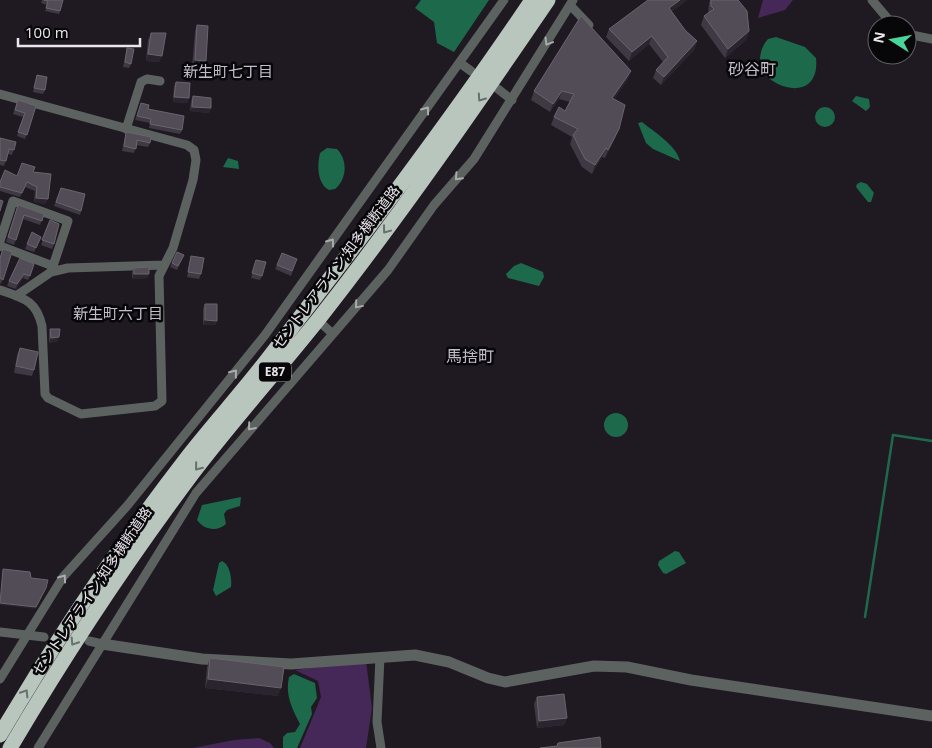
<svg xmlns="http://www.w3.org/2000/svg" width="932" height="748" viewBox="0 0 932 748" font-family="'Open Sans','Noto Sans JP',sans-serif">
<style>
.green{fill:#452857}
.water{fill:#1c694b}
.lines{fill:none;stroke-linecap:round;stroke-linejoin:round}
.stream{stroke:#1c694b;stroke-width:2.5}
.minor{stroke:#5c625f;stroke-width:9}
.tertiary{stroke:#5c625f;stroke-width:11}
.motorway{stroke:#b8c6be;stroke-width:15}
.wall{fill:#3f3943}
.shaded-wall{fill:#2a242e}
.building{fill:#514c55;stroke:#69646d}
.oneway{stroke:#aaabad}
.oneway2{stroke:#68706d}
.labels{text-anchor:middle;stroke-width:5;stroke-linejoin:round;paint-order:stroke}
.shield{fill:#070609;stroke:#a6a3a8;stroke-width:1}
.shield-label{font-size:12px;font-weight:bold;fill:#eae6ec}
.street-label{font-size:14px;fill:#eae6ec;stroke:#070609}
.neighbourhood-label{font-size:15px;fill:#c4bdc9;stroke:#070609}
.quarter-label{font-size:16px;fill:#c4bdc9;stroke:#070609}
</style>
<rect width="100%" height="100%" fill="#1f1922"/>
<path class="green" d="M763,0h30l-8,10 -27,8z
M366,661l6,47 -6,40h-66l21,-51 -3,-16 -23,-11z
M259,738l11,5 4,5h-81l41,-8z"/>
<path class="water" d="M421,0h68l-35,52 -17,-9 -3,-21 -19,-14z
M776,37l29,10 11,11c4,38 -33,37 -54,14 -4,-12 -2,-24 6,-33z
M856,96l13,3 1,8 -4,4 -14,-10z
M815 117a10 10 0 1 1 20 0a10 10 0 1 1-20 0Z
M642,122c11,9 35,24 38,39l-27,-12 -7,-6 -8,-20z
M327,148l10,1c11,11 10,30 -2,40l-6,1c-12,-6 -12,-25 -9,-37z
M228,158l10,3 1,8 -16,-2z
M861,182l6,2 7,9 -3,9h-3l-12,-15 1,-3z
M521,263l22,9 1,5 -5,9 -31,-8 -2,-4 8,-8z
M604 425a12 12 0 1 1 24 0a12 12 0 1 1-24 0Z
M241,497l-1,9 -13,4 -3,4 2,10c-9,8 -22,6 -29,-4l5,-15z
M675,551l4,1 7,11 -20,11 -3,-1 -5,-8 1,-4z
M222,561c8,4 10,17 9,26l-15,9 -3,-6 6,-27z
M294,674l21,9 2,15 -6,9 1,7 -15,34h-14v-11l4,-4 8,-1 5,-8c-8,-15 -15,-29 -11,-47z"/>
<g class="lines">
<path class="stream" d="M865,617l28,-182 39,6"/>
<path class="minor" d="M872,0l21,25
M570,5l19,20
M907,34l25,5
M460,63l11,8
M498,89l14,11
M0,94l187,51 7,5 2,10 -3,20 -20,68 -14,28 3,125 -7,5 -74,8 -33,-16 -3,-4 -3,-68c-6,-26 -19,-28 -42,-36
M126,129l15,-47 6,-3 13,2
M0,241l13,-40 55,20 -17,51 -35,24
M0,246l53,20
M51,272l17,-4 96,-3
M323,325l10,9
M0,632l44,5
M89,641l13,3
M380,657l-3,65 4,26
M0,679l63,-102 64,-71 138,-171 239,-335
M38,748l158,-255 192,-223 46,-65 40,-46 99,-159"/>
<path class="tertiary" d="M102,644l100,15 89,5 124,-9 34,7 39,16 17,4 89,-16 33,1 64,13 241,36"/>
<path class="motorway" d="M0,735c57,-97 120,-191 189,-280 26,-33 55,-65 81,-99 90,-116 180,-234 262,-356
M10,748c56,-95 116,-186 182,-274 41,-54 87,-105 129,-158 80,-102 154,-209 227,-316"/>
</g>
<path class="wall" d="M42,0h21l-4,14 -14,-3 2,-6 -6,-2z
M710,0h28l11,31 -3,9 -21,18 -24,-33 3,-9 4,-2 1,-11z
M672,12l13,18 12,11 -3,9 -33,35 -8,-7 3,-8 7,-8 -14,-18 -20,17 -23,-24 3,-8z
M197,25l9,36 -3,6h-11l3,-36z
M151,33l11,23 -3,6 -13,-1 2,-21z
M127,48l4,16 -2,4 -6,-1z
M37,75l8,15 -2,4 -10,-2z
M628,79l-14,20 2,38 -11,21 -3,-1 -10,17 -10,-7 -12,-23 2,-7 -21,-12 3,-8 11,-6 5,-9 -11,-3 -9,13 -19,-12 3,-9z
M176,82l12,21 -15,-1 1,-16z
M193,96l18,12 -2,5 -19,-2 1,-10z
M18,100l18,6 -11,33 -8,-3 6,-19 -10,-3z
M141,103l7,6 34,21 -2,4 -31,-6 1,-5 -15,-3z
M126,132l24,11 -2,4 -12,-2 -2,8 -12,-2z
M0,138l16,4 -4,13 -4,-1 -4,12 -4,-1z
M33,172l13,32 -12,-2 1,-11 -10,-4 -5,10 -20,-6v-9l17,-6z
M61,188l20,23 -1,4 -26,-9z
M18,205l26,9 -4,11 -17,-6 -9,26 -8,-3z
M50,220l4,24 -2,5 -11,-4z
M41,237l-7,15 -9,-3 2,-5z
M12,252l-11,32 -1,-1v-25z
M282,253l15,6 -6,17 -16,-7z
M191,256l10,18 -2,5 -12,-2z
M182,259l-5,11 -7,-3 2,-4z
M256,260l6,16 -2,4 -9,-2z
M34,264l-6,16 -5,-2 -7,11 -9,-3 2,-5z
M134,268l14,10 -16,1v-7z
M205,304l11,21h-13v-16z
M50,329l8,12 -9,2v-10z
M20,348l14,22 -2,6 -18,-3 3,-18z
M210,658l68,38 -73,-8 2,-21z
M537,697l30,21 -3,7 -27,3 -3,-24z"/>
<path class="shaded-wall" d="M680,0h8l-22,16 3,-8z
M749,31l-3,9 -21,18 3,-9z
M652,36l-3,8 -20,17 3,-9z
M697,41l-3,9 -33,35 3,-8z
M148,54l14,2 -3,6 -13,-1z
M195,60l11,1 -3,6h-11z
M631,71l-3,8 -19,28 3,-9z
M562,91l-3,8 -9,13 3,-8z
M174,97l15,1 -1,5 -15,-1z
M192,107l19,1 -2,5 -19,-2z
M619,129l-3,8 -11,21 3,-8z
M606,148l-4,9 -10,17 3,-9z
M36,198l12,1 -2,5 -12,-2z
M24,274l-1,4 -7,11 1,-5z
M134,274h15l-1,4 -16,1z
M205,320l12,1 -1,4h-13z
M59,337l-1,4 -9,2 2,-5z
M46,588l-11,21 -35,-4v-2z
M208,679l73,9 -3,8 -73,-8z
M567,718l-3,7 -27,3 2,-7z"/>
<path class="building" d="M44,0h19l-3,11 -14,-3 2,-7z
M648,0h32l-11,8 16,22 12,11 -33,36 -8,-7 12,-13 -16,-21 -20,16 -23,-23z
M711,0h27l9,11 2,20 -21,18 -24,-33 10,-7 -3,-3z
M581,16l50,55 -19,27 13,7 -6,24 -11,21 -2,-2 -11,17 -10,-6 -12,-24 5,-6 -24,-12 5,-10 6,4 9,-17 -12,-3 -9,13 -19,-13z
M197,25l11,1 -2,35 -11,-1z
M151,33h15l-4,23 -14,-2z
M127,48l7,1 -3,15 -6,-2z
M37,75l10,2 -2,13 -11,-2z
M176,82l14,1 -1,15 -15,-1z
M193,96l18,2v10l-19,-1z
M18,100l18,6 -9,29 -9,-3 7,-19 -10,-3z
M141,103l8,2 -1,4 36,7 -2,14 -32,-6 1,-5 -14,-3z
M126,132l25,5 -1,6 -13,-3 -1,9 -12,-3z
M0,138l16,4 -2,8 -5,-1 -3,12 -6,-1z
M22,163l13,4 -2,5 18,2 -3,25 -12,-1 1,-11 -10,-5 -5,11 -22,-6v-5l5,-12 12,6z
M61,188l24,6 -4,17 -25,-9z
M0,200l3,1 -3,10z
M18,205l26,9 -2,7 -18,-6 -8,25 -8,-3z
M50,220l9,4 -5,20 -12,-4z
M32,232l9,5 -5,11 -9,-4z
M3,249l9,3 -9,28 -3,-2v-20z
M177,252l7,3 -6,11 -6,-3z
M282,253l15,6 -5,12 -15,-6z
M191,256l13,2 -3,16 -13,-2z
M20,258l14,6 -4,12 -6,-2 -7,10 -8,-3z
M256,260l10,2 -4,14 -10,-3z
M149,267v7h-15v-6z
M205,304h12v17l-12,-1z
M50,329h10l-1,8 -8,1z
M20,348l18,4 -4,18 -18,-4z
M3,569l27,3 1,6 17,2 -2,8 -10,19 -36,-4z
M210,658l74,9 -3,21 -73,-9z
M564,694l3,24 -28,3 -2,-24z
M600,737l1,11h-61l17,-2 1,-3z"/>
<defs><path id="oneway-chevron" d="M-2-3.5L2.5 0L-2 3.5" fill="none" stroke-width="1.6" stroke-linecap="round" stroke-linejoin="round" transform="scale(1.25)"/></defs>
<g class="oneway">
<use href="#oneway-chevron" transform="translate(548 42) rotate(121)"/>
<use href="#oneway-chevron" transform="translate(426 110) rotate(-54)"/>
<use href="#oneway-chevron" transform="translate(458 177) rotate(133)"/>
<use href="#oneway-chevron" transform="translate(331 242) rotate(-54)"/>
<use href="#oneway-chevron" transform="translate(358 305) rotate(130)"/>
<use href="#oneway-chevron" transform="translate(234 373) rotate(-51)"/>
<use href="#oneway-chevron" transform="translate(251 427) rotate(130)"/>
<use href="#oneway-chevron" transform="translate(63 578) rotate(-54)"/>
</g>
<g class="oneway2">
<use href="#oneway-chevron" transform="translate(481 98) rotate(125)"/>
<use href="#oneway-chevron" transform="translate(386 230) rotate(127)"/>
<use href="#oneway-chevron" transform="translate(198 467) rotate(129)"/>
<use href="#oneway-chevron" transform="translate(74 642) rotate(123)"/>
<use href="#oneway-chevron" transform="translate(25 693) rotate(-58)"/>
</g>
<g class="labels">
<rect class="shield" x="259" y="362.5" width="32" height="19" rx="4"/>
<g class="shield-label">
<text x="275" y="376">E87</text>
</g>
<g class="street-label">
<text transform="translate(336 267) rotate(-53)" y="5">セントレアライン;知多横断道路</text>
<text transform="translate(92 591) rotate(-56)" y="5">セントレアライン;知多横断道路</text>
</g>
<g class="neighbourhood-label">
<text x="228" y="77">新生町七丁目</text>
<text x="118" y="319">新生町六丁目</text>
</g>
<g class="quarter-label">
<text x="752" y="75">砂谷町</text>
<text x="470" y="362">馬捨町</text>
</g>
</g>
<g transform="translate(892 40) rotate(281)"><circle r="24" fill="#070609" stroke="#626064"/>
<path d="M0-4L9 19L0 12L-9 19Z" fill="#49d49c"/>
<text y="-8" font-size="14" font-weight="bold" text-anchor="middle" fill="#eae6ec">N</text>
</g>
<path d="M18 38v8h122v-8" fill="none" stroke="#eae6ec" stroke-width="2.5"/>
<text x="25" y="38" font-size="15" fill="#eae6ec" stroke="#070609" stroke-width="4" paint-order="stroke">100 m</text>
</svg>
